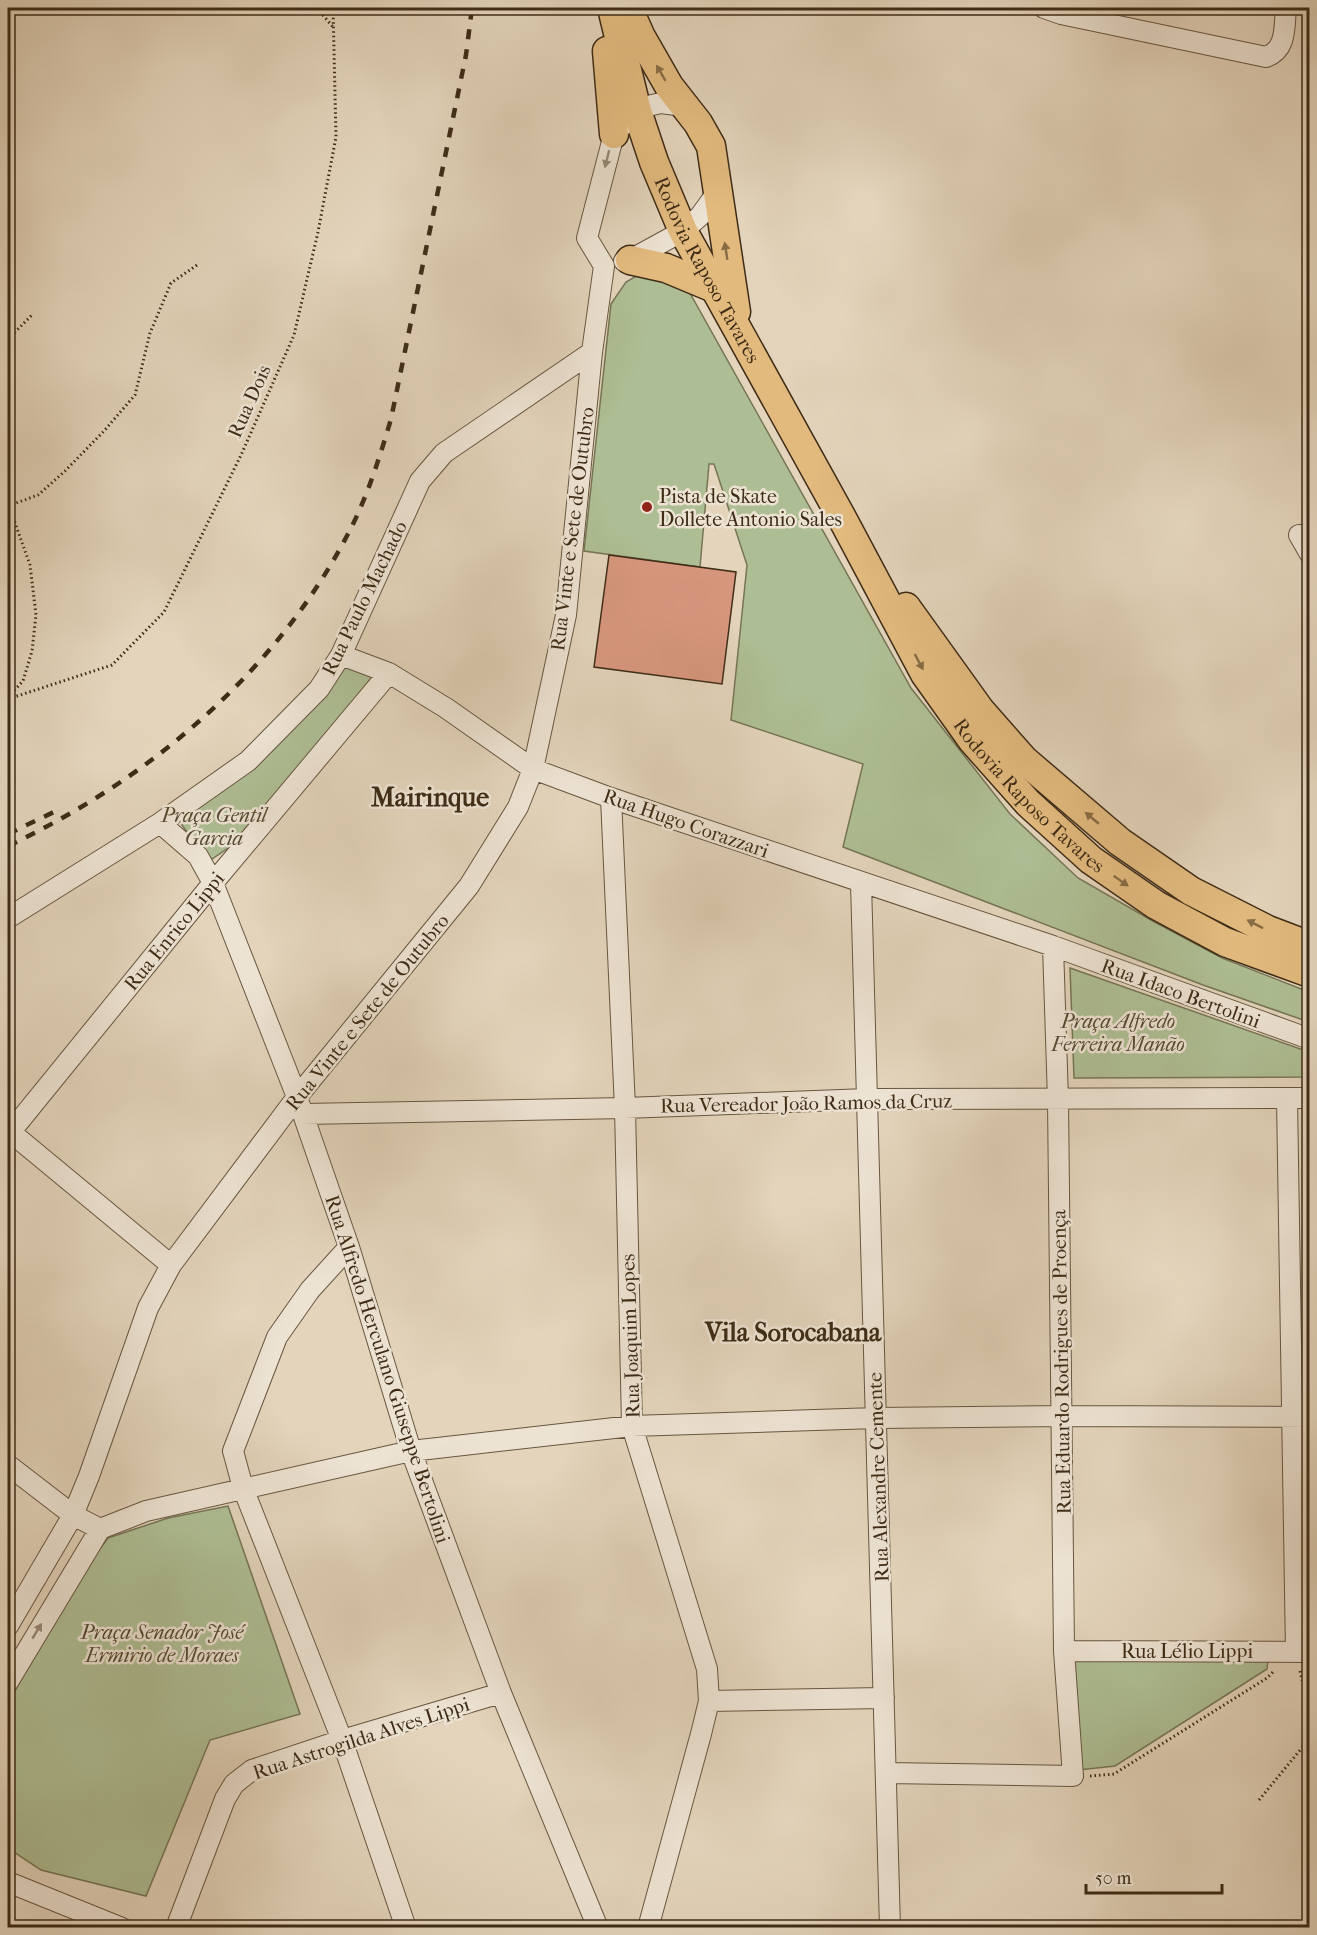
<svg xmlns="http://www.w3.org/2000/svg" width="1317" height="1935" viewBox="0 0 1317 1935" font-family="'IM FELL French Canon',serif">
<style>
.green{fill:#aebe94;stroke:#767556;stroke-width:1.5}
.building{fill:#d7977e;stroke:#3e2c17;stroke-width:1.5}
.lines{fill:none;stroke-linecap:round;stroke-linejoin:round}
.minor-casing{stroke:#675640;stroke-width:22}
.highway-casing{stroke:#3e2c17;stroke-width:31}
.path{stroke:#3e2c17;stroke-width:3;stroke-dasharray:1.5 3;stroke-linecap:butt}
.minor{stroke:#ede3d3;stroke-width:20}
.highway{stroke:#e2ba7e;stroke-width:28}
.rail{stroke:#3e2c17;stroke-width:4.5;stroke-dasharray:10 10;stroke-linecap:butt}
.oneway{fill:#886c45}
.oneway2{fill:#968875}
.poi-dot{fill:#8f2418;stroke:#ede3d3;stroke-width:2}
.labels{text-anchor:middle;stroke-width:5;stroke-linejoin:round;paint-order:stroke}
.street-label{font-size:20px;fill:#3e2c17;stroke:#ede3d3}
.poi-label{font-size:20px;fill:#3e2c17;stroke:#ede3d3;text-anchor:start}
.park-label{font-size:20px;font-style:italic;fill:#544930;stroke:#ede3d3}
.district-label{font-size:26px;font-weight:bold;fill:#3e2c17;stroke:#ede3d3}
</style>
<rect width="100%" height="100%" fill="#e3d4bb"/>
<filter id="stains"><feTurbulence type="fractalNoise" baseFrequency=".00333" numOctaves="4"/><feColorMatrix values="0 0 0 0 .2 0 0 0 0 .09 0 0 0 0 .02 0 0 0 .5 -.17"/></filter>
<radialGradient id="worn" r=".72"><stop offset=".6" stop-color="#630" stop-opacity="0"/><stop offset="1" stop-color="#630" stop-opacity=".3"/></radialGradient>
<path class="green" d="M638,275l49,13 224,400 99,126 68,64 73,42 71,38 87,34v30l-106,-37 -360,-138 20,-83 -132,-44 16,-155 -33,-101h-5l-9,103 -116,-16 27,-247 15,-22z
M346,662l26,15 -41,52 -100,117 -19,13 -17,-15 -13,-19 13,-17z
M1070,968l239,84v25l-235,1z
M228,1506l72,208 -90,26 -64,156 -105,-26 -33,-22v-144l60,-113 40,-53 60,-20z
M1072,1654l196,6 -1,9 -152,97 -36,4z"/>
<path class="building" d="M609,555l127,17 -14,112 -128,-17z"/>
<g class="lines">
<g class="minor-casing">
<path id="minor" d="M1044,8l17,6 205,43c21,-8 18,-29 20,-49
M624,261l6,-1 53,-29 17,-15 19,-26
M1299,535l11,19
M341,655l48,18 57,35 87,61 78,29 442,148 257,93
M611,798l14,310 7,318 75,243 2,32 -8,33 -53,194
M160,823l38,33 15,27 84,214 52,150 62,204 90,242 97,235
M861,883l29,1045
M8,918l152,-95 88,-62 71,-72 22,-34 79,-174 24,-28 148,-101
M1287,1099l9,553
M303,1114l322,-6 242,-9 443,-1
M8,1130l163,135
M8,1135l205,-252 176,-210
M349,1247l-39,43 -33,47 -44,114 10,37 99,252 64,188
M8,1465l65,50 27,14 46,-18 265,-60 221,-25 244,-8 186,-2 248,1
M8,1626l65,-111 16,-39 59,-168 23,-43 126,-168 172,-211 49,-79 15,-38 33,-154 26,-263 12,-86 -17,-28 27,-104 23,-23 15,-6 9,-2 23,3
M1064,1651l246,1
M8,1682l92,-153
M709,1701l175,-3
M886,1773l187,3 -9,-125 -6,-551 -5,-154
M8,1882l114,46
M176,1928l49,-129 9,-15 18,-14 90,-30 159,-47"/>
</g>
<g class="highway-casing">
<g id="highway">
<path id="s1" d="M612,8l25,103 17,51 29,69 159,287 83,156 47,66 56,63 63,57 65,45 69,37 85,31"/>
<path d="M628,8l13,29 28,49 29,37 13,23 25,166"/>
<path d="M607,51l7,83"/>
<path d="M630,260l36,8 48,20"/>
<path d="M906,607l74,103 44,50 96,82 71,49 77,39 42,16"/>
</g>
</g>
<path class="path" d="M317,8l16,19
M8,339l24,-24
M8,506l30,-11 27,-24 39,-40 31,-36 15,-62 21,-50 26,-18
M8,697l15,-16 9,-30 4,-36 -6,-50 -21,-59
M8,699l104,-34 52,-53 78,-159 52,-118 24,-103 18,-95 -3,-129
M1300,1671l8,34 2,14
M1090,1776l24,-2 153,-96 7,-7
M1259,1800l51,-62"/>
<use href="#minor" class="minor"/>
<use href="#highway" class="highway"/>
<path class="rail" d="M8,834l50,-24
M8,846c142,-67 270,-175 342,-316 18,-35 30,-74 41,-111l75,-364 6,-47"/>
</g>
<defs><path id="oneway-solid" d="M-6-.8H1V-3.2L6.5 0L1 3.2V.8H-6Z" transform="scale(1.5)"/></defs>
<g class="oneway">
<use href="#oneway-solid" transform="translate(661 73) rotate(-120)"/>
<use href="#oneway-solid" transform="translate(726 251) rotate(-99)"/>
<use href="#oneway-solid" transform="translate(919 662) rotate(62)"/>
<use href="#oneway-solid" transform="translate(1092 818) rotate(-140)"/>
<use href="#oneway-solid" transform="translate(1121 881) rotate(35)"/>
<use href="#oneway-solid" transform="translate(1255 924) rotate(-153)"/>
</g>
<g class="oneway2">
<use href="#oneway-solid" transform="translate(607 159) rotate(104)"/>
<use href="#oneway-solid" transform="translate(37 1631) rotate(-59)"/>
</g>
<circle class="poi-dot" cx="647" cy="507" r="6"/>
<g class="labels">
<g class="street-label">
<text dy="7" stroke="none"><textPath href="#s1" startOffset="280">Rodovia Raposo Tavares</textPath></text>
<text transform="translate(249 401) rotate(-66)" y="7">Rua Dois</text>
<text transform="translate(572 529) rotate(-83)" y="7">Rua Vinte e Sete de Outubro</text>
<text transform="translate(364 598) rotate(-64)" y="7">Rua Paulo Machado</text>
<text dy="7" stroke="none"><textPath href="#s1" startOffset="900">Rodovia Raposo Tavares</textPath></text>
<text transform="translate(686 823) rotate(19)" y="7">Rua Hugo Corazzari</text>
<text transform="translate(174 931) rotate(-51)" y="7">Rua Enrico Lippi</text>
<text transform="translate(1181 993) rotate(20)" y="7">Rua Idaco Bertolini</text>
<text transform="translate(367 1012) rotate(-51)" y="7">Rua Vinte e Sete de Outubro</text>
<text transform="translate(806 1103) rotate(-1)" y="7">Rua Vereador João Ramos da Cruz</text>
<text transform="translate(630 1336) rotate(-92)" y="7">Rua Joaquim Lopes</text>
<text transform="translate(1061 1362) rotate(-91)" y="7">Rua Eduardo Rodrigues de Proença</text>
<text transform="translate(388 1369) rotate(72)" y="7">Rua Alfredo Herculano Giuseppe Bertolini</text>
<text transform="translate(878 1477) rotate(-92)" y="7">Rua Alexandre Cemente</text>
<text x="1187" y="1658">Rua Lélio Lippi</text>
<text transform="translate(361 1738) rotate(-18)" y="7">Rua Astrogilda Alves Lippi</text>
</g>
<g class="poi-label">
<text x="659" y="503">Pista de Skate<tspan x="659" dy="23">Dollete Antonio Sales</tspan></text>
</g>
<g class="park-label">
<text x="214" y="822">Praça Gentil<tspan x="214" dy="23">Garcia</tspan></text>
<text x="1118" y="1028">Praça Alfredo<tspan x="1118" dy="23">Ferreira Manão</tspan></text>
<text x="162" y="1639">Praça Senador José<tspan x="162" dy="23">Ermirio de Moraes</tspan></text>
</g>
<g class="district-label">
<text x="430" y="806">Mairinque</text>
<text x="793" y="1341">Vila Sorocabana</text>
</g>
</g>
<rect width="1317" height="1935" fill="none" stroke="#e3d4bb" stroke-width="30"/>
<rect x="9" y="9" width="1299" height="1917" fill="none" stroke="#3e2c17" stroke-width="3"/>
<rect x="15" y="15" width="1287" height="1905" fill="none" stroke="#3e2c17" stroke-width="1.5"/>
<path d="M1086 1884v9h136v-9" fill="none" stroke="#3e2c17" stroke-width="3"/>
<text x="1095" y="1884" font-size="18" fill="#3e2c17" stroke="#ede3d3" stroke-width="4.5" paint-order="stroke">50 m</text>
<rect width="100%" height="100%" filter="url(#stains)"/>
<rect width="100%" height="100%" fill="url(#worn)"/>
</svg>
